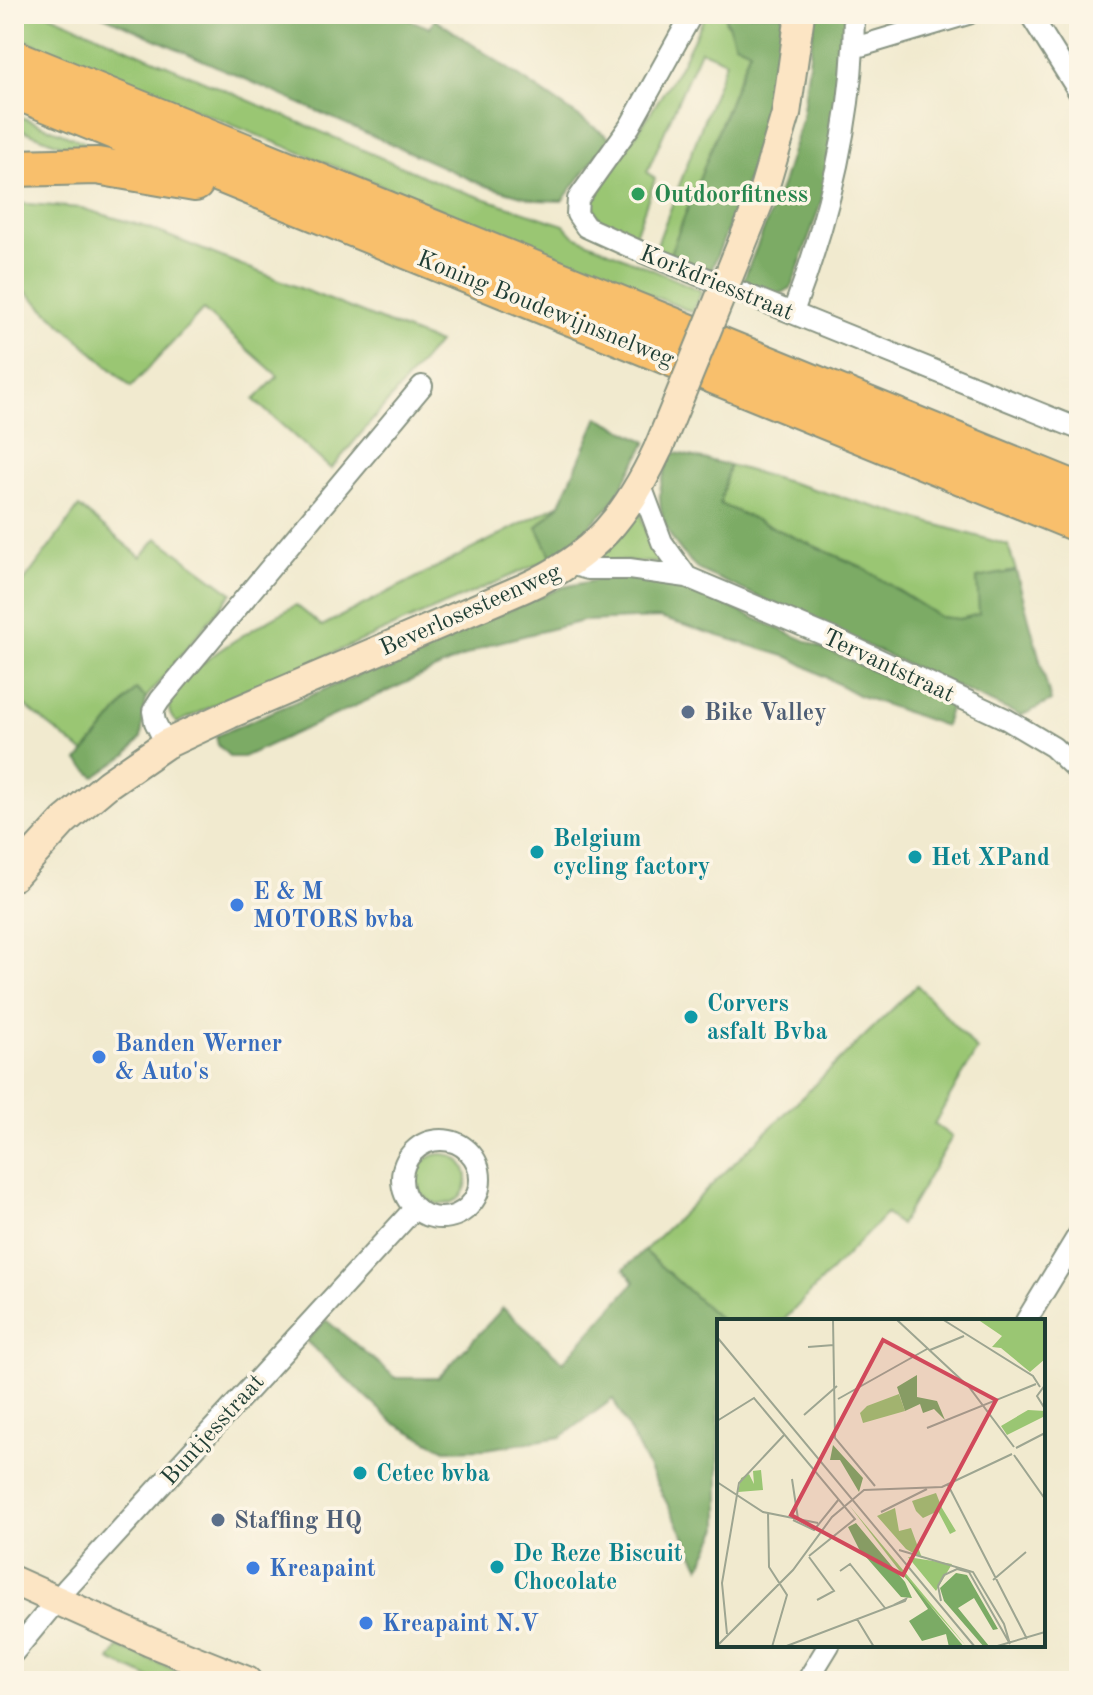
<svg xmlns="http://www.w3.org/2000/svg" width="1093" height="1695" viewBox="0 0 1093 1695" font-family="'Old Standard TT',serif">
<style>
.green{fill:#9ac673;stroke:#5c8254;stroke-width:2}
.forest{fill:#7bab65;stroke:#4d744c;stroke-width:2}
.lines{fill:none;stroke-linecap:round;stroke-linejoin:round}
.street-casing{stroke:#889482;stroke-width:24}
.secondary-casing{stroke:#889482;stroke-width:32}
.highway-casing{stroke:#889482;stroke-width:40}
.street{stroke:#fff;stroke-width:20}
.secondary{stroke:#fce5c4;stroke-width:28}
.highway{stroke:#f8bf6c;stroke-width:36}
.secondary-bridge-casing{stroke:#889482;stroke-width:32;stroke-linecap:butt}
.secondary-bridge{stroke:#fce5c4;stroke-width:28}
.leisure-dot{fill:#2e9e5b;stroke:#fcf5e5;stroke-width:3}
.service-dot{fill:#5c6f8a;stroke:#fcf5e5;stroke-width:3}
.culture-dot{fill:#0f9aa8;stroke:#fcf5e5;stroke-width:3}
.shop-dot{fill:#3f7fe0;stroke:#fcf5e5;stroke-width:3}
.labels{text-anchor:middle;stroke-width:7;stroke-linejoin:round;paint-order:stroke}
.leisure-label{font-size:24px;font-weight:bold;fill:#27864d;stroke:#fcf5e5;text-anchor:start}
.street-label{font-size:24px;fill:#1f3d34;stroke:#fcf5e5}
.service-label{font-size:24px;font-weight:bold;fill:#4e5e75;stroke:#fcf5e5;text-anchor:start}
.culture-label{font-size:24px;font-weight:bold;fill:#0d838f;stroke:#fcf5e5;text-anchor:start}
.shop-label{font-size:24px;font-weight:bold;fill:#366cbe;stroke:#fcf5e5;text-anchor:start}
.inset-road{fill:none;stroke:#9da591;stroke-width:2}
.view{fill:#d1495b;fill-opacity:0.15;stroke:#d1495b;stroke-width:4}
.inset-edge{fill:none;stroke:#1f3d34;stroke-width:4}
</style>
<rect width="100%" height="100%" fill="#fcf5e5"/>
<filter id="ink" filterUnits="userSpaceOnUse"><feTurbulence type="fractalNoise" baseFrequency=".0125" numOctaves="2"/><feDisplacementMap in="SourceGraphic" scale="16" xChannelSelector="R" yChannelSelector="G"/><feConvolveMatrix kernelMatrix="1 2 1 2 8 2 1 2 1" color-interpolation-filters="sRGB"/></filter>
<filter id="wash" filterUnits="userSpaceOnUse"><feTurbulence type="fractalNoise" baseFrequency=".006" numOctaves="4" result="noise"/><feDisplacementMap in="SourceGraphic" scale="32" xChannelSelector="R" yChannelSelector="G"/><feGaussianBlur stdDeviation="1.8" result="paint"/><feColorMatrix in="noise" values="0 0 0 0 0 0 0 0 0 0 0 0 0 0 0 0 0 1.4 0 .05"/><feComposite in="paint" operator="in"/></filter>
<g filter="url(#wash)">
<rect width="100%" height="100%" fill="#f1eacf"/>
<path class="green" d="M14,14h35l395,171 120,40 10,11 128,55 -10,21 -678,-276z
M706,14h18l2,9 24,26 -81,207 -14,-6 71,-189 -26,-11 -53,122 8,7 -22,62c-21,-11 -37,-15 -40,-40l85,-131z
M14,114l85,34 -9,8 -76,-29z
M14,203l67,5 65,19 292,116 -107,126 -77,-69 24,-24 -75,-66 -72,77 -117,-106z
M729,465l279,80 8,26 -39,7 3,36 -20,5 -20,-2 -79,-50 -141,-63z
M560,504l-23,23 15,31 -334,145 -41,20c-42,-35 96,-105 119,-118l26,21z
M79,507l62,50 16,-19 75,55 -86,105 -10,-8 -52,63 -70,-56v-102z
M640,512l8,26 13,25 -65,-3 21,-20z
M917,985l60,65 -43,74 18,13 -52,88 -14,-11 -103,107h-61l-78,-70z
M417 1179a25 25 0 1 1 50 0a25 25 0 1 1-50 0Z
M118,1647l86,34h-48l-46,-21z"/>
<path class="forest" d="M99,14h296l35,14 5,-9 175,119 -48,63 -26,-1 -53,-15z
M724,14h59l-8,70 -18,72 -46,115 -42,-15 81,-206 -15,-7z
M815,14h31v41l-17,125 -37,106c-15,16 -32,3 -49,-5l39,-97 20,-66z
M598,417l49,25 -36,63 -32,31 -27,22 -15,-31 23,-23z
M672,452l57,13 -9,39 141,63 79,50 20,2 19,-5 -2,-36 39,-7 35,130 -30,15 -322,-146c-21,-20 -41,-45 -39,-76 0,-14 8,-29 12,-42z
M632,578l37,4 45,18 237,105 -6,21 -87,-31 -67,-37 -131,-40 -77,3 -92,23 -248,113h-13l-12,-12 -2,-9 347,-149 34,-7z
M136,689l10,9 -5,40 -13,16 -33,23 -17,-16z
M644,1251l78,70h-3v207l-19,39 -87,-168 -52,38 -75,12 -41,1 -51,-27 -88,-82 20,-21 70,58h42l65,-70 60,54 72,-80 -11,-13z"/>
</g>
<g filter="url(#ink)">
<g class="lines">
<g class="street-casing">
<path id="street" d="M692,14l-62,112 -52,73 -1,15 9,13 53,24 440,178
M1030,14l49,78
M854,48l114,-34
M793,312c36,-95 61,-196 61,-298
M641,486l21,56 25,35
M570,564l18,5h41l58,8 159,67 160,75 47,28 26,25
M166,744l-11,-22 -2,-11 7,-11 262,-314
M402 1179a39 39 0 1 1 78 0a39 39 0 1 1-78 0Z
M1026,1321l53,-87
M14,1652l54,-65 346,-378
M807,1681l22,-36"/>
</g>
<g class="secondary-casing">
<path id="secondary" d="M736,258l27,-66 23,-78 14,-100
M14,876l50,-55 44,-37 58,-40 64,-30 294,-126c71,-32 103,-72 135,-141
M14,1581l136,61 97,39"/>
</g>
<g class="highway-casing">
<path id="highway" d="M14,58l1065,433
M14,90l1065,434
M14,168l83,-2 98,17"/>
</g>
<use href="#street" class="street"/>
<use href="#secondary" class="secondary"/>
<use href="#highway" class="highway"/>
<g class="secondary-bridge-casing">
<path id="secondary-bridge" d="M659,447l77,-189"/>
</g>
<use href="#secondary-bridge" class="secondary-bridge"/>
</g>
</g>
<circle class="leisure-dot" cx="638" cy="194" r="8"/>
<g class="service-dot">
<circle cx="688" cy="712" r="8"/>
<circle cx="218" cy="1520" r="8"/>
</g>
<g class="culture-dot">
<circle cx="537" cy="852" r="8"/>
<circle cx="915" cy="857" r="8"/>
<circle cx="691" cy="1017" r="8"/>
<circle cx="360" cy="1473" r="8"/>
<circle cx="497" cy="1567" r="8"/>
</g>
<g class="shop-dot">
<circle cx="237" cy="905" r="8"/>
<circle cx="99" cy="1057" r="8"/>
<circle cx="253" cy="1568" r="8"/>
<circle cx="366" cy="1623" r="8"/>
</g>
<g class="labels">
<g class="leisure-label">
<text x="654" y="202">Outdoorfitness</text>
</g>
<g class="street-label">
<text transform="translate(717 282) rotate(22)" y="8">Korkdriesstraat</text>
<text transform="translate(546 308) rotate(22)" y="8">Koning Boudewijnsnelweg</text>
<text transform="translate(470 609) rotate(-24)" y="8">Beverlosesteenweg</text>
<text transform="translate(889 665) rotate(25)" y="8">Tervantstraat</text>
<text transform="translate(212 1429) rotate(-48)" y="8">Buntjesstraat</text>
</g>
<g class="service-label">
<text x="704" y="720">Bike Valley</text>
<text x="234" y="1528">Staffing HQ</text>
</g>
<g class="culture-label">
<text x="553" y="846">Belgium<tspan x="553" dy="28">cycling factory</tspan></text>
<text x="931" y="865">Het XPand</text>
<text x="707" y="1011">Corvers<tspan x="707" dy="28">asfalt Bvba</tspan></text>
<text x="376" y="1481">Cetec bvba</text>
<text x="513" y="1561">De Reze Biscuit<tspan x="513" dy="28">Chocolate</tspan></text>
</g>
<g class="shop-label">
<text x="253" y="899">E &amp; M<tspan x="253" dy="28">MOTORS bvba</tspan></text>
<text x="115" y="1051">Banden Werner<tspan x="115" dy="28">&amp; Auto's</tspan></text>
<text x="269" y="1576">Kreapaint</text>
<text x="382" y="1631">Kreapaint N.V</text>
</g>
</g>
<g transform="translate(717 1319)">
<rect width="328" height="328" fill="#f1eacf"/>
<path d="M260,0h68v40l-15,13 -29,-24 -9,-1 10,-11zM182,75l6,17 -42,12 -3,-10 7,-7zM311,91l17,1v5l-38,19 -6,-9zM44,151l2,20 -25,2 3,-14 8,-4 5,10 -1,-13zM219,174l6,15 14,23 -6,3 -12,-23 -15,7 -7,-7 -4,-10zM132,186l118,142 -65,-73zM178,189l4,23 12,-3 11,30 -16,-9 -29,-33zM191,238l44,7 -16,27z" fill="#9ac673"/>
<path d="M200,56v22l20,4 8,19 -11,-11 -11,4 -3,-9 -15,7 -8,-24zM116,126l30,33 -4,14 -19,-32h-10zM139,204l49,59 7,16 -11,-1 -42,-48 -11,-22zM186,254l16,19 45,55h-15l-3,-13 -24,7 -13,-20 19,-12zM239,254l11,2 31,54 -5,1 -19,-32 -16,10 31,38 -5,1 -40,-46 -4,-13z" fill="#7bab65"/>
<path class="inset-road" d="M116,0l2,119 40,48M179,0l73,68 45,60M225,0l91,57 7,11M0,18l258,310M91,28l26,-2M213,31l34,-14M328,66l-8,11 8,13M121,80l89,-50M87,96l33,-29M0,102l37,-23 101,121 -46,37M210,109l109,-44M299,129l29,-15M297,136l31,44M75,160l6,40M0,163l46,30 55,11M231,166l79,154M164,193l46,-23M51,194l1,54 18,28 -15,52M76,201l21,10 25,-31M182,231l74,22 31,52 6,20 -41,-72 -12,-3 -13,6 -6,11 3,15M92,238l25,34 -17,9M123,252l10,-7 35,44M276,261l33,-28M140,300l17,28M10,315l-5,-51 17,-100 46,-49M0,327l76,-76 39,-53 32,-27 78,-3 70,-33M67,328l121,-46 1,-2 -12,6M277,328l51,-15"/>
<path class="view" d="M166,21l113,60 -93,175 -112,-60z"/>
<rect width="328" height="328" class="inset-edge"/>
</g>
<rect width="1093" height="1695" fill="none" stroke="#fcf5e5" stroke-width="48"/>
</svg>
